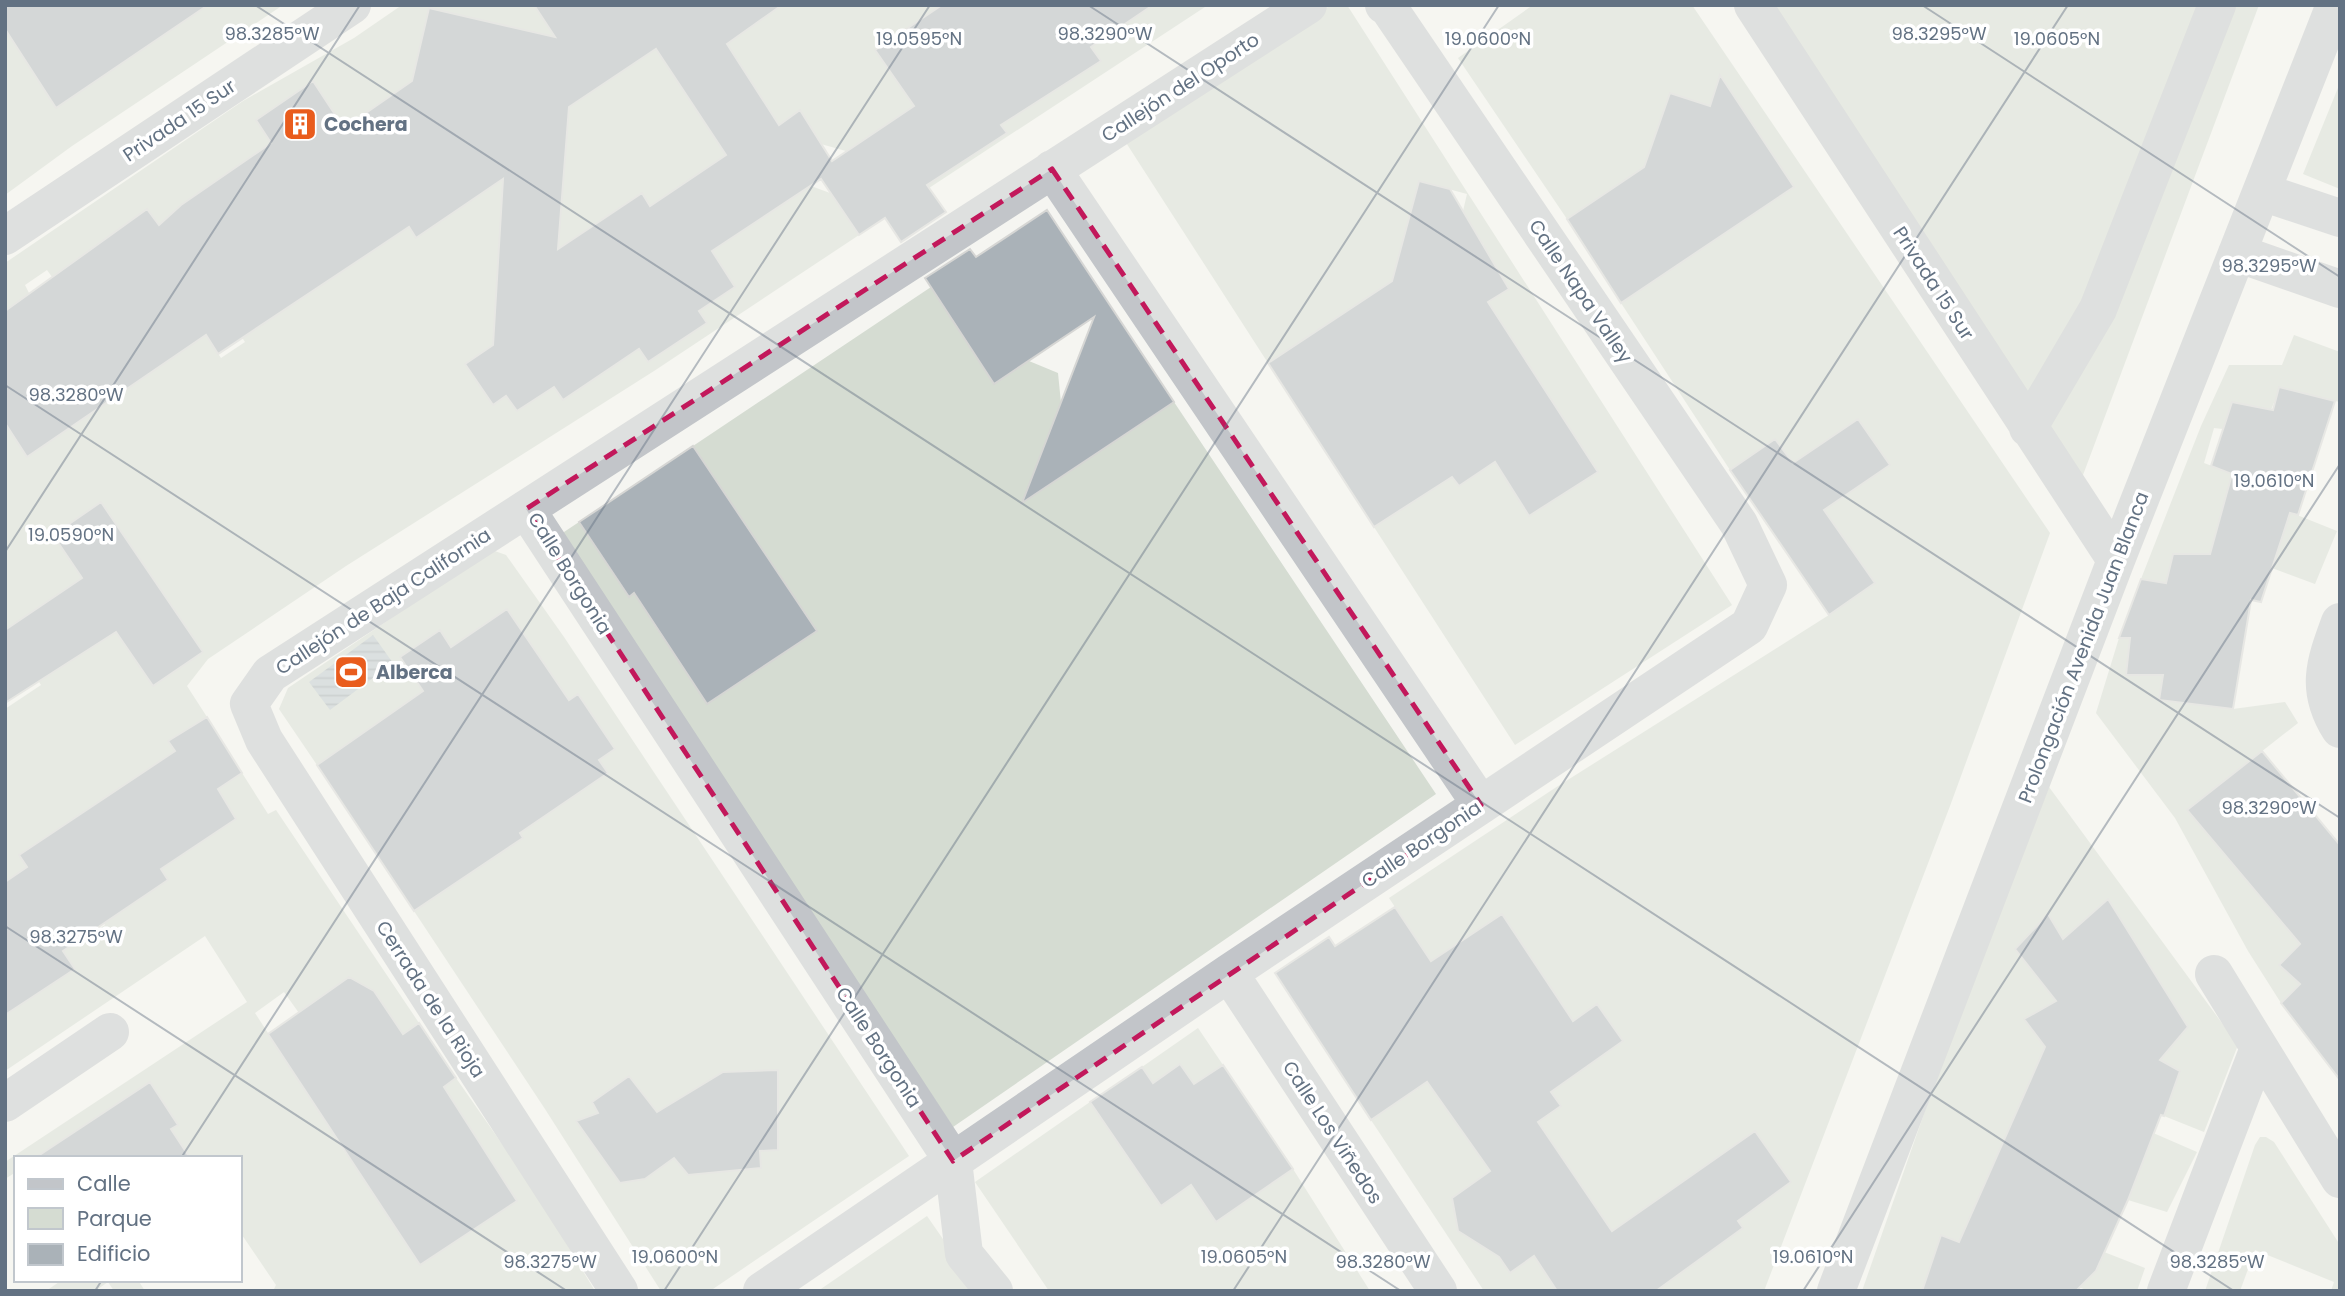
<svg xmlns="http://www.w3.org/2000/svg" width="2345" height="1296" viewBox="0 0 2345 1296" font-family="Poppins,sans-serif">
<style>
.green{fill:#d5dcd2;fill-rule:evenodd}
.water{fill:url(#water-rules)}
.building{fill:#aab2b8;stroke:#d6d6d4;stroke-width:2;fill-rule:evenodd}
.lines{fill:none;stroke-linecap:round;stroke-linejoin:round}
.minor{stroke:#c2c5c9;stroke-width:38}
.marked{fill:none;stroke:#c2185b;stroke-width:5;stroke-dasharray:14 9;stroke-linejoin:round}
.ticks{fill:none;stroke:#637283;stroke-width:2;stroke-opacity:0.45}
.labels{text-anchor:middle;stroke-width:7;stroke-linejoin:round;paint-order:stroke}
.street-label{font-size:19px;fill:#637283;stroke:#fff}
.poi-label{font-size:19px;font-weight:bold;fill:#637283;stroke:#fff;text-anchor:start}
.ticks-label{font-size:18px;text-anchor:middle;fill:#637283;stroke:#fff;stroke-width:7;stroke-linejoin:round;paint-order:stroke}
</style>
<defs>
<pattern id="water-rules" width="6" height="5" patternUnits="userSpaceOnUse" patternTransform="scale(1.75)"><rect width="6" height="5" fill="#bbc6cc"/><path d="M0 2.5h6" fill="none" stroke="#9ca5ab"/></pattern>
</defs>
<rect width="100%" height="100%" fill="#f5f5f1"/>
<path class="green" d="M208,5h75l-211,141 -67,49v-179l38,36 -16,11 29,45 53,-36 -14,-22 85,-26z
M402,5h132l31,48 32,35 69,-46 22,-37h254l-66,45 62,91 19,-12 17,26 33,-22 -20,-27 33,-37 20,31 60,-39 -37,-56h145l-279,183 -43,-63 -40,26 -25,-7 -21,-33 -21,14 -78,-8 64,99 46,-30 19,7 29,42 -205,136 -308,195 -138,93 -21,27 20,31 -38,24 9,15 32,80 26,-17 -18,-30 24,-16 26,41 8,-4 143,213 -16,11 -29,-43 -75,22 -15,-21 -29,21 91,141 110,-76 78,112 61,101h-322l3,-6 -36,-53v-74h-70l-14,-20 21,-14 -27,-42 -82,54 13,22h-65v14l-11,7v-17l242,-160 -42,-66 -200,135v-56l70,-46 -51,-78 -19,-9v-173l36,-24 -36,-57v-280l65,-46 -23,-32 -22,15 5,10 -25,16v-48l238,-162 111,-63zM505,151l56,55 -62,42v-1zM672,191l63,96 -36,24 8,12 -59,39 -56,-81 31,79 -60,40 -9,-13 -37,24 -11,-15 -14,8 -27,-40 68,-46 83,-108 25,-17 9,13zM147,209l12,15 5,-3 81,121 -24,16 -16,-24 -87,-104zM455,211l-38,27 -16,-23zM101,502l102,150 -50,34 -37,-54 -12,7 -34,-52 12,-9 -29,-43zM112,793l56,87 -25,17 -8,-11 -38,27 8,12 -28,17 -58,-87zM472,1131l45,70 -97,64 -40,-62z
M1331,5h16l385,600 -217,140 -141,-218 78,-50 7,9 36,-24 34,54 69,-44 -81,-125 -38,24 -5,-61 35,-21 -20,-34 -9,6 4,-17 -27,-7 10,-43 -48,-13 -31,118 -8,-10 -112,74 -145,-225z
M1533,5h159l358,528 -100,273 -186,485h-112l-114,-169 13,-30 72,-51 -26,-37 -47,33 16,-26 -64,-97 -71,47 -42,-63 166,-110 274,-173 46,-32 -51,-73 66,-45 -32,-46 -65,44 -18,-24 -45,31 -109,-167 173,-116 -74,-111 -10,30 -40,-13 -26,74 -77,52 -109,-161zM1755,1131l36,51 -53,39 5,7 -21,15z
M1765,5h494l-179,478z
M2340,83v106l-37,-15z
M931,287l63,97 35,-23 29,12 3,30 -19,48 18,26 114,-75 262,392 -483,333 -392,-593 18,-12 50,75 66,-44 19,29 -61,41 54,81 109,-72 -123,-186z
M2294,335l46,17v50l-61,-12 -8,20 -39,-8 -9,27 -9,-1 -10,35 34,13 40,34 19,5 40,16 -22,53 -43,-16 9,-29 -71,15h-37l-7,29 -25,-4 60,-153 28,-61h53z
M492,550l14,5 58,82 345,519 -199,135h-49l-116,-182 -131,-198 109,-73 -23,-35 38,18 70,-48 -9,-13 16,-11 -37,-55 -41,27 -148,-6 -72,50 -38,-56 9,-21zM507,609l31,46 -138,2 39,-27 12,17z
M2119,638h11l-4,37h37l-4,25 74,9 52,-7 13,21 -111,87 88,105 11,-26 54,-48v31l-33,66 -28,26 21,20 -19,19 -33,-52 -73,-133 -79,-105z
M2049,787l189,258 -34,87 -40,-16 16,-45 -20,-11 -52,-160 -45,39 -15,-24 -33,34 41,52 -31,18 73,90 99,43 -30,60 -39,-12 -11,-68 -95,-34 -39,91 121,63 41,16 -8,23h-48l-147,-56 -20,56h-60l85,-243z
M1198,1028l25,37 -29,19 -14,-20 -27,19 -11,-16z
M1477,1032l-7,111 20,28 -38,27 6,32 25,17 6,-4 21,30 35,-24 12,42h-73l-113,-171 47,-31 -9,-13z
M1090,1102l71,104 30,-21 25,36 77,-52 77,122h-321l-74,-109z
M2260,1137h6l8,5 66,103v46h-9l3,-9 -79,-32 -15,41h-35l50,-146z
M927,1216l52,75h-161z
M62,1280h76l7,11h-31l-6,-9 -13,9h-49z"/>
<path class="water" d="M373,635l20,28 -63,47 -21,-28z"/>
<path class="building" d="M5,5h203l-152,103 -51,-79z
M534,5h248l-55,39 52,81 21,-15 32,51 82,-55 -39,-56 67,-45h211l-62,42 10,14 -100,64 6,8 -80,52 19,27 -45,30 -16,-24 -26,17 -38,-56 -109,72 23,36 -36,24 8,12 -59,39 -9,-13 -76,51 -9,-13 -37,24 -11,-15 -13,9 -28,-41 28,-19 10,-166 -87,59 -7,-11 -191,127 -12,-19 -179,122 -22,-34v-112l142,-102 12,16 22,-20 90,-62 -15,-23 57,-39 31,47 68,-47 17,-73 126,29zM656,49l70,106 -76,51 -8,-13 -84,56 11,-142z
M1720,75l74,112 -173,116 -54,-84 77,-52 26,-74 40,13z
M1419,181l31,8 59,100 -21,13 110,170 -69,44 -34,-54 -36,24 -7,-9 -78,50 -106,-164 124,-82z
M1047,210l127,192 -152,101 72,-186 -100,67 -69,-106 45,-29 6,8z
M2279,387l56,14 -37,114 -8,-2 -29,89 -10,-2 -18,109 -74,-9 4,-25h-37l4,-37h-11l22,-59 25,4 7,-29h37l22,-80 -21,-8 21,-64 41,8z
M1858,419l32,46 -66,45 51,73 -46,32 -99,-145 45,-31 18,24z
M693,446l124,185 -110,73 -73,-111 -5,4 -50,-75z
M101,502l102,150 -50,34 -37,-54 -111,71v-73l77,-52 -29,-43z
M507,609l62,91 9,-6 37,55 -16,11 9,13 -88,60 3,5 -109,73 -97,-146 106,-74 -23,-34 40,-27 11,17z
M207,717l35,56 -24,16 18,30 -75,50 7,11 -105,71 12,18 -70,46v-133l22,-15 -8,-12 156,-104 -7,-10z
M2262,751l78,94v235l-59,-77 19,-19 -21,-19 21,-21 -113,-134z
M2108,899l80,128 -28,33 20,11 -16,45 -3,-1 -33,85 -32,71 -20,20h-154l19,-56 18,7 86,-195 -21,-28 32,-18 -41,-52 33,-35 15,25z
M1395,907l36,54 71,-47 71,107 24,-17 26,37 -72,51 10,14 -23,16 74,109 143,-100 36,51 -53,39 5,7 -87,63h-99l-23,-35 -24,17 -11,-16 -41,-26 -6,-33 38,-27 -63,-89 -56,38 -96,-147 54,-36 6,9z
M349,977l25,14 29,43 16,-11 37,55 -12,9 73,114 -97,64 -152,-231z
M1180,1064l14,20 29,-19 70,104 -77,53 -25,-37 -30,21 -71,-104 52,-35 11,16z
M778,1070v80l-18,1 1,17 -73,7 -14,-17 -29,21 -25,4 -44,-62 22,-8 -6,-11 37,-26 28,36 66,-40z
M150,1082l28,43 -7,4 19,29h-155z"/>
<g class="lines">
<path class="minor" d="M1753,5l363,555
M1052,169l429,636
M2262,192l78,26
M5,236l347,-231
M2237,253l103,36
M2028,428l70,-119 119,-304
M526,509l427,652 11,93 30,37
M2340,622c-15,41 -25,67 0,107
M1229,973l209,318
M2214,974l126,205
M5,1103l105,-71
M619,1291l-355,-551 -15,-36 21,-30 1038,-669
M762,1291l467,-318 520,-347 19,-41 -29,-61 -351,-517 -4,-2
M1836,1291l280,-731 219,-555
M2166,1291l93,-243"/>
</g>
<path d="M0 0H2345V1296H0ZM1052,169l429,636 -528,356 -427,-652z" fill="#f5f5f1" fill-opacity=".55" fill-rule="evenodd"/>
<path class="marked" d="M1052,169l429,636 -528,356 -427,-652z"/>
<path class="ticks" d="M255,5l1979,1286M1088,5l1252,813M1922,5l418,272M5,385l1396,906M5,552l355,-547M5,926l562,365M181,1158l749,-1153M95,1291l7,-11M664,1291l835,-1286M1233,1291l835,-1286M1803,1291l537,-827"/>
<defs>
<g id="building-square" transform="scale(1.75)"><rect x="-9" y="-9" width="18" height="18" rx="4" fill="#e95c1d" stroke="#fff"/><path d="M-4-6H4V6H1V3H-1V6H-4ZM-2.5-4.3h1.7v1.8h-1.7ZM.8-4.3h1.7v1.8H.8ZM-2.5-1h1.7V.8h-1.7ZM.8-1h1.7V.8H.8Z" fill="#fff"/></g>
<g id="stadium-square" transform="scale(1.75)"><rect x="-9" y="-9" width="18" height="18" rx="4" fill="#e95c1d" stroke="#fff"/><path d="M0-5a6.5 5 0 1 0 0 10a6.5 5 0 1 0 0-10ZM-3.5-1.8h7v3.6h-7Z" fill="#fff"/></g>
</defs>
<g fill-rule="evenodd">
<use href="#building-square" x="300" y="124"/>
<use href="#stadium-square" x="351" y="672"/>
</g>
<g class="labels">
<g class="street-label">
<text transform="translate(1180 87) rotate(-33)" y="7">Callejón del Oporto</text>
<text transform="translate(179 120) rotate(-34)" y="7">Privada 15 Sur</text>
<text transform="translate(1934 283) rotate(57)" y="7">Privada 15 Sur</text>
<text transform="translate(1581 291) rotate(56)" y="7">Calle Napa Valley</text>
<text transform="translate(570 573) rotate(58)" y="7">Calle Borgonia</text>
<text transform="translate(383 601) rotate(-33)" y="7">Callejón de Baja California</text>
<text transform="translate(2083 647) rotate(-69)" y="7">Prolongación Avenida Juan Blanca</text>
<text transform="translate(1421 844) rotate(-34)" y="7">Calle Borgonia</text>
<text transform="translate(431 999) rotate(57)" y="7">Cerrada de la Rioja</text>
<text transform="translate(879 1047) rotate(57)" y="7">Calle Borgonia</text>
<text transform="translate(1333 1132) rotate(57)" y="7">Calle Los Viñedos</text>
</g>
<g class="poi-label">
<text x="324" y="131">Cochera</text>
<text x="376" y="679">Alberca</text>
</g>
</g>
<g class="ticks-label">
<text x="272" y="40">98.3285°W</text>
<text x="1105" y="40">98.3290°W</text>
<text x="1939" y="40">98.3295°W</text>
<text x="919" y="45">19.0595°N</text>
<text x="1488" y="45">19.0600°N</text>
<text x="2057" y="45">19.0605°N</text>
<text x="2269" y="272">98.3295°W</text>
<text x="76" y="401">98.3280°W</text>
<text x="2274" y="487">19.0610°N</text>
<text x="71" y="541">19.0590°N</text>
<text x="2269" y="814">98.3290°W</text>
<text x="76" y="943">98.3275°W</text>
<text x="675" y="1263">19.0600°N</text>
<text x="1244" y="1263">19.0605°N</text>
<text x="1813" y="1263">19.0610°N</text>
<text x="550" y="1268">98.3275°W</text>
<text x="1383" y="1268">98.3280°W</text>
<text x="2217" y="1268">98.3285°W</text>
</g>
<rect width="2345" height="1296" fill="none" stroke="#637283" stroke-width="14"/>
<rect x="14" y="1156" width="228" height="126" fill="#ffffff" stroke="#c1c7cd" stroke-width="2"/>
<rect x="28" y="1179" width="35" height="10" fill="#c2c5c9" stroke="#c1c7cd" stroke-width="2"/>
<text x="77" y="1191" font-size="21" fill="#637283">Calle</text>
<rect x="28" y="1208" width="35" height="21" fill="#d5dcd2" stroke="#c1c7cd" stroke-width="2"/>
<text x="77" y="1226" font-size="21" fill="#637283">Parque</text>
<rect x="28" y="1244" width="35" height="21" fill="#aab2b8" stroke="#c1c7cd" stroke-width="2"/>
<text x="77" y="1261" font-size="21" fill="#637283">Edificio</text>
</svg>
